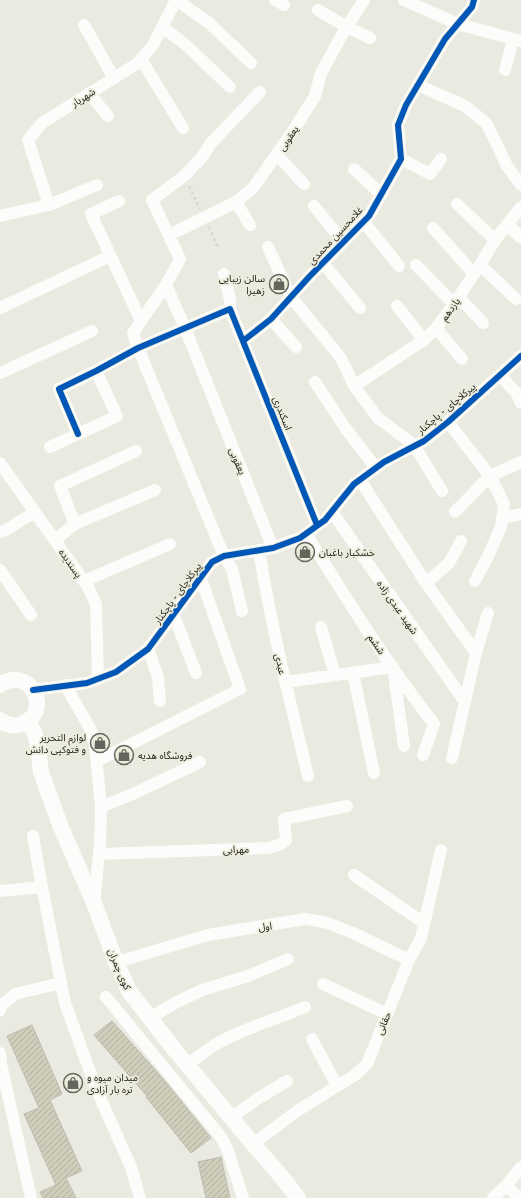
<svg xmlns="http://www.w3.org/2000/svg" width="521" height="1198" viewBox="0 0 521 1198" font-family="'Varela Round','Noto Sans Arabic',sans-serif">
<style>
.building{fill:url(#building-hatch);stroke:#bcbcb5}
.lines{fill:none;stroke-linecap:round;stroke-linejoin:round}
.path{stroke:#d5d5d2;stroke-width:2;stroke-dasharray:3 3;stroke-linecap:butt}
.minor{stroke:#fcfcfa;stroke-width:12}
.major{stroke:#fcfcfa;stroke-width:16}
.cycleway-casing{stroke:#ededdd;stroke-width:8}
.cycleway{stroke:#0057b8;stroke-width:6}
.labels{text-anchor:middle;stroke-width:3.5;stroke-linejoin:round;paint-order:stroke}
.street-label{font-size:10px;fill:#1d1c17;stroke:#ededdd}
.poi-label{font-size:10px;fill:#1d1c17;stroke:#ededdd;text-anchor:start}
</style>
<defs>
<pattern id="building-hatch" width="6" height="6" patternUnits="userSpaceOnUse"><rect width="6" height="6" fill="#cfcebb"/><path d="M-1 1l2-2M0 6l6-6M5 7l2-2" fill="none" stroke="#b1b0a0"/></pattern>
</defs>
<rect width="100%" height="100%" fill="#eaeae0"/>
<path class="building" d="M112,1021l53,60 46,57 -20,15 -45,-56 1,-1 -53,-61z
M32,1025l30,69 -12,6 32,71 -16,7 10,20h-33l-3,-6 16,-7 -32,-71 15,-6 -32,-72z
M221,1157l9,41h-24l-8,-36z"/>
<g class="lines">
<path class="path" d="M189,186l11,23
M209,227l9,21"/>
<path class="minor" d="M176,0l32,22 43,41
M275,0l9,5
M404,0l54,24 63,17
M318,10l29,17 23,11
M84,25l30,53
M162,27l24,18 44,42
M141,59l42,69
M505,70l8,-31
M418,85l47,21 22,18 20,42 14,19
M89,93l19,23
M277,155l27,29
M401,159l29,15 11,-15
M354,169l27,25
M119,201l-28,13 50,107
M236,202l14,23
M457,204l38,36
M49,205l-21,-65 14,-17 96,-60 15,-18 23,-45
M314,206l29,36
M0,216l49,-11 48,-20
M363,221l36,45
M507,224l14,14
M433,228l41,46
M169,235l67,-33 17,-14 40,-57 22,-35 6,-23 22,-40 21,-33
M268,247l23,50 50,61 13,28 24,32 36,27 28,46
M323,263l37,45
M416,265l38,39
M480,265l36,34
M224,274l6,26v9l87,216
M166,285l19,43 88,220
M459,297l24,26
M397,306l27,34
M0,308l110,-52
M271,319l25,28
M436,328l26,31
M243,341l28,-22 38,-42 60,-61 32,-57 -3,-34 8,-20 39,-66 27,-32 2,-7
M0,373l92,-42
M500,375l17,19 4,9
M315,382l31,47 30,39
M354,386l70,-46 12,-12 18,-24 26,-39 15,-25 26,-33
M448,422l42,54 14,28 -3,23 -12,27 -14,27
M78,434l-19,-45 37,-18 42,-23 92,-39
M50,447l67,-31 -21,-45
M0,463l88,124 8,17 2,75
M360,480l66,103 50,70
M332,512l133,190
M455,512l35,-36 31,-14
M502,518l19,-4
M75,524l-15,-38 76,-35
M0,532l6,-2 29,-18
M306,534c40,64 81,130 128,190l-11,31
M55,540l20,-16 80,-34
M259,550c12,76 31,151 49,226
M0,570l31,45
M84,581l86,-37
M426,583l23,-20 12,-22
M242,611l-10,-42 -8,-13 -86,-208 -5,-15 8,-12 25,-36 14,-26 -28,-59 32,-24 19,-20 8,-13 49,-51
M173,613l23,60
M321,627l14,48
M148,649l10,28 2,24
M353,673l21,100
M285,682l108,-15 11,79
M65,685l26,45 4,15 6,62 -1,37 -6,59
M33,690l54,-7 29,-11 32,-23 64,-87 12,-6 49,-8 27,-10 25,-18 29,-36 30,-22 40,-21 24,-19 73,-66
M452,758l24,-105 12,-40
M97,761l143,-72 -40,-113
M101,807l34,-14 65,-31
M33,836l9,51 23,116 32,88 34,76 9,31
M99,854l168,-6c8,-1 14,-3 19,-8l-2,-21 63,-13
M354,875l70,48
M0,891l42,-4
M116,962l18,-5 74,-22 97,-16 20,3 28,11 56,27
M323,984l64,30
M106,997l115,140 7,14 15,47
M0,1010l1,-4 14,-12 46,-11
M150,1018l23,-14 29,-14 46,-14 40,-17
M312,1039l25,47
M0,1053l1,11 30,134
M187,1065c10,-7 20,-16 31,-22 27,-15 58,-24 87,-36
M231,1118l26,-19 30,-18
M253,1144l44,-33 58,-36 12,-11 42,-104 12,-22 20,-88
M506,1186l14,12
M493,1198l13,-12 15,-19"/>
<path class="major" d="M0,685c30,-21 54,28 21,39 -7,3 -15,1 -21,-4
M27,721l7,11 3,9 4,31 19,53 34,78 22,59 13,29 45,58 79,95 28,32 17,22"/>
<g class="cycleway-casing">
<path id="cycleway" d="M243,341l28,-22 38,-42 60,-61 32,-57 -3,-34 8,-20 39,-66 27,-32 2,-7
M78,434l-19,-45 37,-18 42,-23 92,-39 87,216
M33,690l54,-7 29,-11 32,-23 64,-87 12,-6 49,-8 27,-10 25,-18 29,-36 30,-22 40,-21 24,-19 73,-66"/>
</g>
<use href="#cycleway" class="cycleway"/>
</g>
<defs>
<g id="shop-ring" transform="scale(1)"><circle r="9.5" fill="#ededdd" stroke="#65645d" stroke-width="1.5"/><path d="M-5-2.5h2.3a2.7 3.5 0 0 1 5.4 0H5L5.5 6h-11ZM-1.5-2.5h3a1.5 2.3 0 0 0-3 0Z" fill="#65645d"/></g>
</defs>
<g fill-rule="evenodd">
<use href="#shop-ring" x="279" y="284"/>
<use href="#shop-ring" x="305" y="552"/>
<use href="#shop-ring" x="100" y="743"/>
<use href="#shop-ring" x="124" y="755"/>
<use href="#shop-ring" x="73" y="1083"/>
</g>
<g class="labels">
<g class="street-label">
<text transform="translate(83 97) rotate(-32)" y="4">شهریار</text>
<text transform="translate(288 138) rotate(-56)" y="4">یعقوبی</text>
<text transform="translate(335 235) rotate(-47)" y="4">غلامحسین محمدی</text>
<text transform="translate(450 309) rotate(-54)" y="4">یازدهم</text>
<text transform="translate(446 408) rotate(-40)" y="4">پیرکلاچای - پاچکنار</text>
<text transform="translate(283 413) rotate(68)" y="4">اسکندری</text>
<text transform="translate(238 461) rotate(68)" y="4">یعقوبی</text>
<text transform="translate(71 563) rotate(55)" y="4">پسندیده</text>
<text transform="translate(177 593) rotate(-54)" y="4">پیرکلاچای - پاچکنار</text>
<text transform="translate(398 607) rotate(55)" y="4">شهید عبدی زاده</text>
<text transform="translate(377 644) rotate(56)" y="4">ششم</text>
<text transform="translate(281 664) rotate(78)" y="4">عبدی</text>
<text transform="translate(236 849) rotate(-2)" y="4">مهرابی</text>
<text transform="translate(265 926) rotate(-7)" y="4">اول</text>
<text transform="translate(120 969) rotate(67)" y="4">کوی چمران</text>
<text transform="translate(383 1023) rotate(-68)" y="4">حقانی</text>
</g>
<g class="poi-label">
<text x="265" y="282" text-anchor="end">سالن زیبایی<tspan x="265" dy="12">زهیرا</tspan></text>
<text x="319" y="556">خشکبار باغبان</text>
<text x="86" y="741" text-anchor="end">لوازم التحریر<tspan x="86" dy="12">و فتوکپی دانش</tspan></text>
<text x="138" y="759">فروشگاه هدیه</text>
<text x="87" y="1081">میدان میوه و<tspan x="87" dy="12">تره بار آزادی</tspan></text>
</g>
</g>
</svg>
